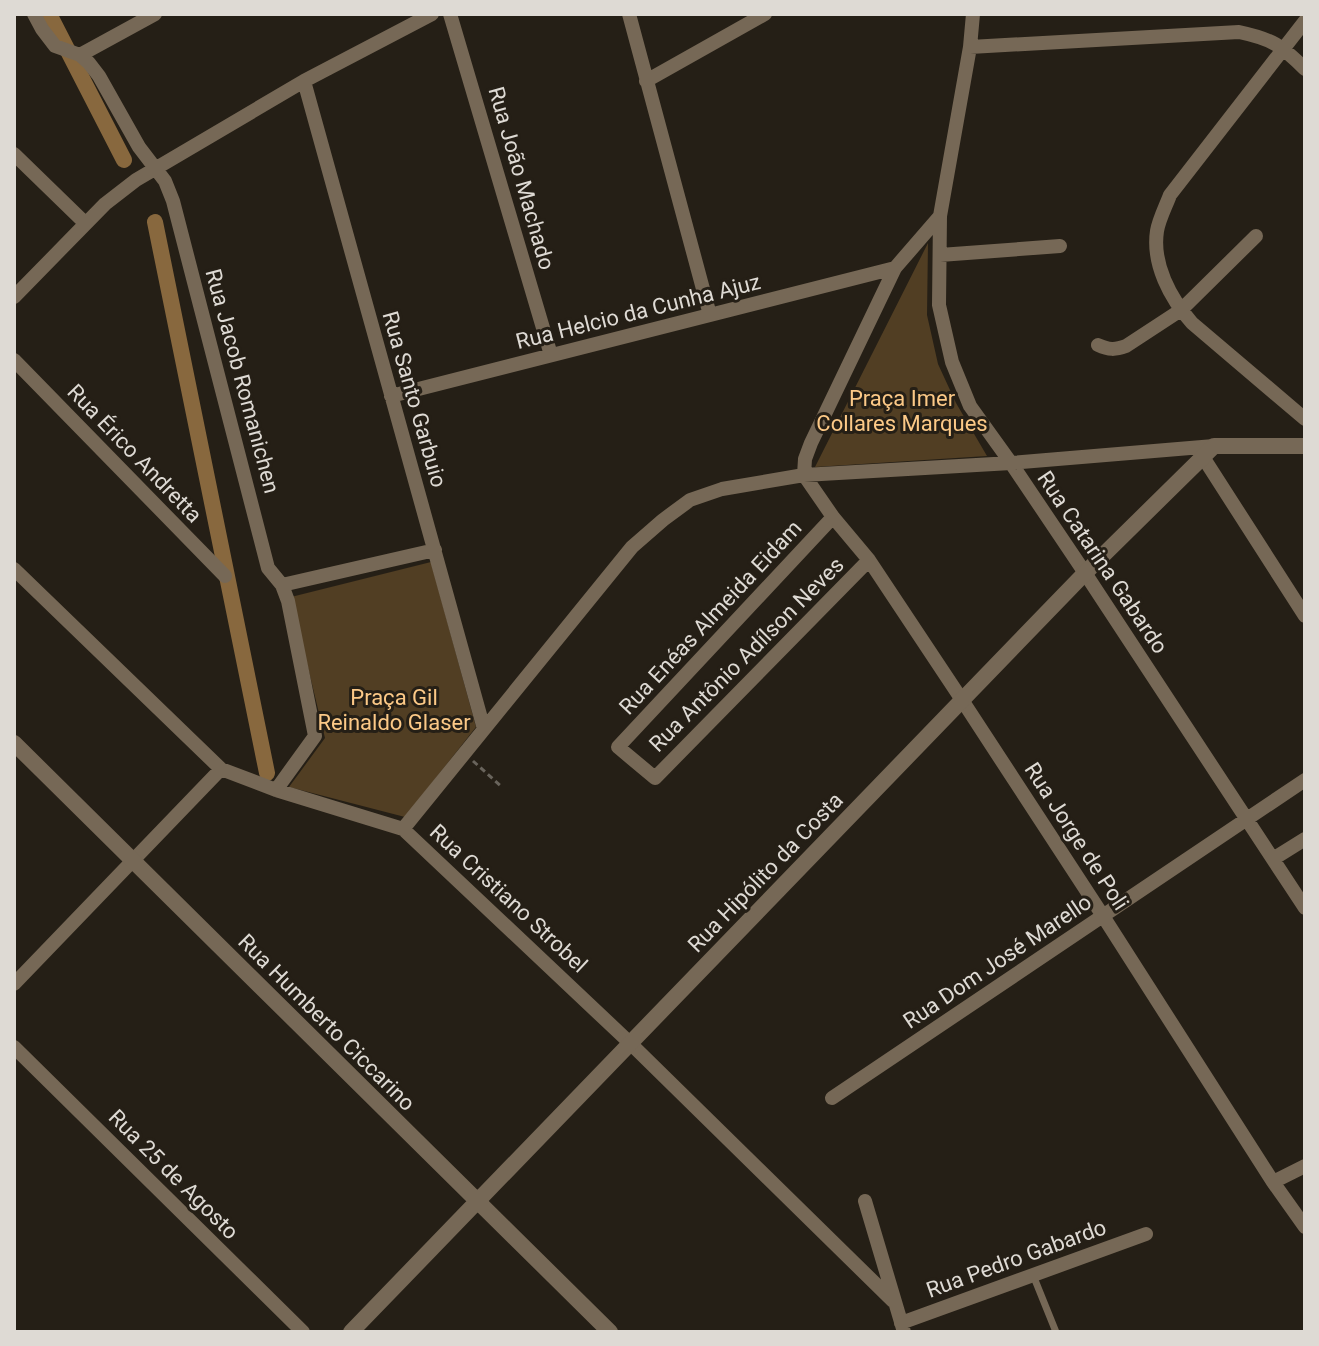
<svg xmlns="http://www.w3.org/2000/svg" width="1319" height="1346" viewBox="0 0 1319 1346" font-family="Roboto,sans-serif">
<style>
.green{fill:#513e23}
.lines{fill:none;stroke-linecap:round;stroke-linejoin:round}
.canal{stroke:#88683e;stroke-width:16}
.path{stroke:#69645c;stroke-width:3;stroke-dasharray:6 4;stroke-linecap:butt}
.service{stroke:#766856;stroke-width:7}
.minor{stroke:#766856;stroke-width:14}
.tertiary{stroke:#766856;stroke-width:16}
.labels{text-anchor:middle;stroke-width:6;stroke-linejoin:round;paint-order:stroke}
.street-label{font-size:22px;fill:#dedad4;stroke:#251f16}
.park-label{font-size:22px;fill:#fcc987;stroke:#251f16}
</style>
<rect width="100%" height="100%" fill="#251f16"/>
<path class="green" d="M928,243l-1,72 11,49 18,39 31,53 -172,11z
M431,562l45,165 -71,90 -116,-30 36,-49 -34,-141z"/>
<g class="lines">
<path class="canal" d="M49,14l75,146
M155,222l112,551"/>
<path class="path" d="M473,761l29,26"/>
<path class="service" d="M1033,1275l23,57"/>
<path class="minor" d="M34,14l8,15 13,17 25,9 9,8 10,13 40,71 26,34 8,20 95,367 14,17 6,16 27,135 -39,54
M450,14l101,341
M629,14l81,301
M973,14l-3,33 -30,169 -45,52 -84,175 -6,16 -1,16 29,42 36,43 93,140 141,216 170,266 32,45
M1305,21l-135,174c-4,11 -11,24 -13,36 -5,33 13,67 35,92l113,96
M970,47l269,-15c33,7 42,13 66,37
M80,55l75,-41
M304,81l180,648
M646,81l119,-67
M14,154l71,69
M940,216l-1,89 13,57 18,44 41,57 74,110 220,335
M940,255l120,-9
M14,297l91,-93 31,-24 168,-99 128,-67
M1098,345c11,5 17,5 28,1l55,-36 75,-74
M14,360l211,216
M391,396l504,-128
M1203,457l102,159
M833,517l-215,230 37,31 214,-218
M14,569l207,200 55,21 127,39 227,214 263,258
M282,585l153,-35
M403,829l229,-282 31,-27 27,-20 32,-11 82,-14 207,-12 203,-17
M1273,859l32,-20
M14,984l207,-215
M14,1047l289,285
M832,1098l473,-318
M1273,1182l32,-16
M865,1201l39,131
M901,1323l245,-89"/>
<path class="tertiary" d="M14,743l596,589
M351,1332l734,-759 129,-127h91"/>
</g>
<g class="labels">
<g class="street-label">
<text transform="translate(522 178) rotate(74)" y="8">Rua João Machado</text>
<text transform="translate(638 311) rotate(-14)" y="8">Rua Helcio da Cunha Ajuz</text>
<text transform="translate(243 381) rotate(75)" y="8">Rua Jacob Romanichen</text>
<text transform="translate(415 399) rotate(74)" y="8">Rua Santo Garbuio</text>
<text transform="translate(135 453) rotate(46)" y="8">Rua Érico Andretta</text>
<text transform="translate(1103 562) rotate(56)" y="8">Rua Catarina Gabardo</text>
<text transform="translate(710 617) rotate(-47)" y="8">Rua Enéas Almeida Eidam</text>
<text transform="translate(746 654) rotate(-45)" y="8">Rua Antônio Adílson Neves</text>
<text transform="translate(1077 836) rotate(57)" y="8">Rua Jorge de Poli</text>
<text transform="translate(765 872) rotate(-46)" y="8">Rua Hipólito da Costa</text>
<text transform="translate(509 898) rotate(43)" y="8">Rua Cristiano Strobel</text>
<text transform="translate(997 961) rotate(-34)" y="8">Rua Dom José Marello</text>
<text transform="translate(327 1022) rotate(45)" y="8">Rua Humberto Ciccarino</text>
<text transform="translate(174 1174) rotate(45)" y="8">Rua 25 de Agosto</text>
<text transform="translate(1016 1258) rotate(-20)" y="8">Rua Pedro Gabardo</text>
</g>
<g class="park-label">
<text x="902" y="406">Praça Imer<tspan x="902" dy="25">Collares Marques</tspan></text>
<text x="394" y="705">Praça Gil<tspan x="394" dy="25">Reinaldo Glaser</tspan></text>
</g>
</g>
<rect width="1319" height="1346" fill="none" stroke="#dedad4" stroke-width="32"/>
</svg>
